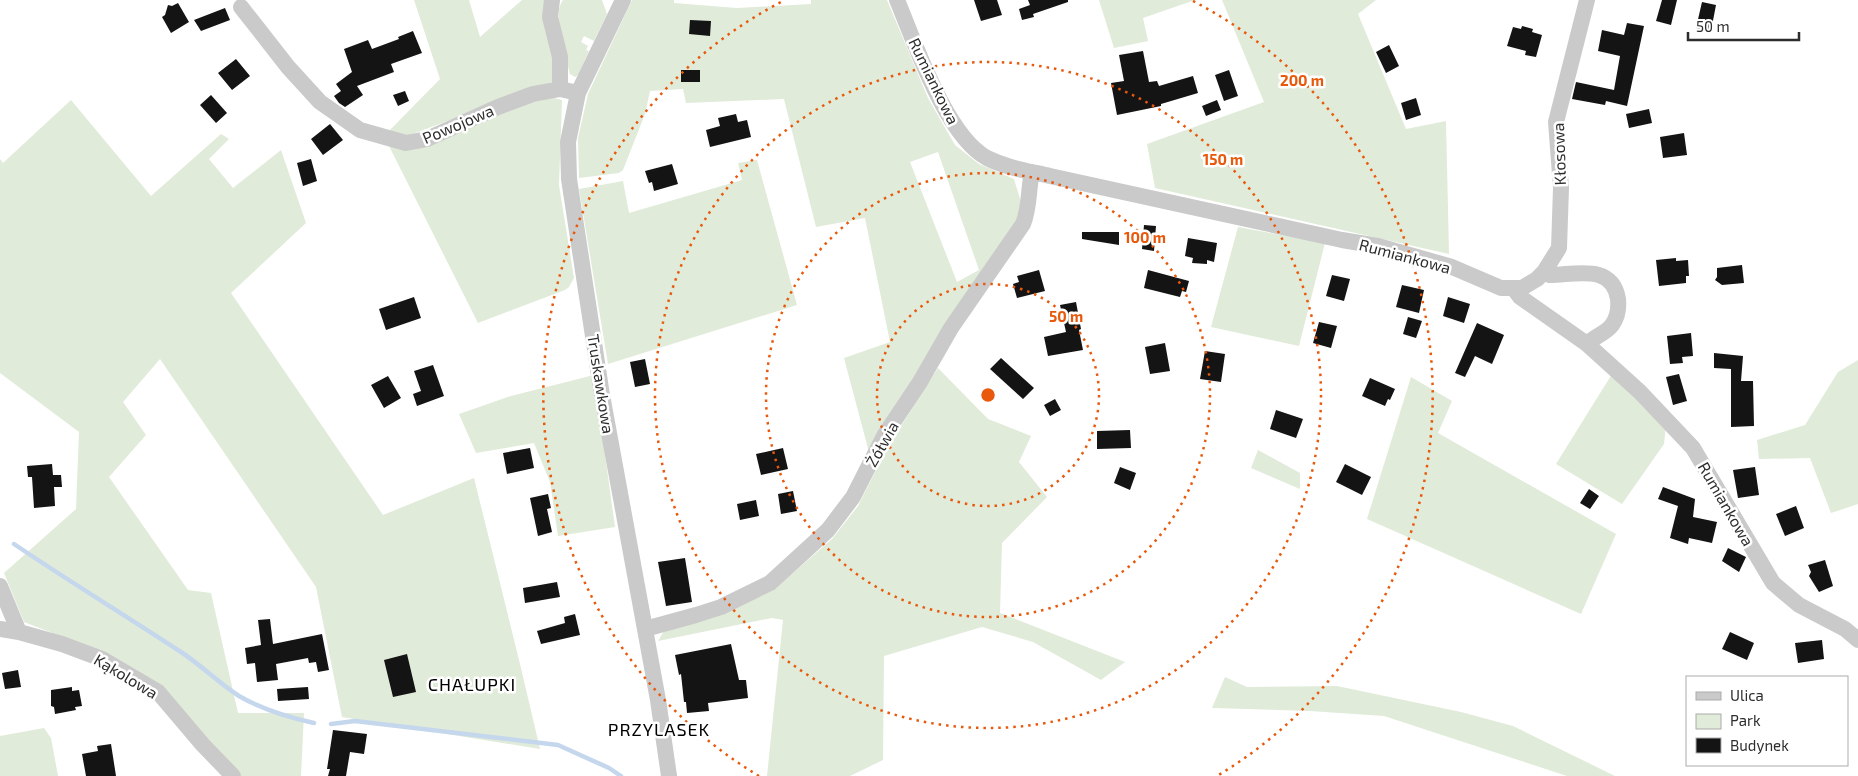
<svg xmlns="http://www.w3.org/2000/svg" width="1858" height="776" viewBox="0 0 1858 776" font-family="'Exo 2',sans-serif">
<style>
.green{fill:#e1ebd9;fill-rule:evenodd}
.lines{fill:none;stroke-linecap:round;stroke-linejoin:round}
.stream{stroke:#c4d7ec;stroke-width:4.5}
.building{fill:#141414}
.minor{stroke:#cacaca;stroke-width:16}
.ring{fill:none;stroke:#e8590c;stroke-width:2.5;stroke-dasharray:2.5 5}
.labels{text-anchor:middle;stroke-width:5;stroke-linejoin:round;paint-order:stroke}
.street-label{font-size:16px;fill:#2d2d2d;stroke:#fff}
.neighbourhood-label{font-size:18px;letter-spacing:1px;fill:#000;stroke:#fff}
.centre{fill:#e8590c;stroke:#fff;stroke-width:2.5}
.ring-label{font-size:15px;text-anchor:middle;font-weight:bold;fill:#e8590c;stroke:#fff;stroke-width:5;stroke-linejoin:round;paint-order:stroke}
</style>
<rect width="100%" height="100%" fill="#fff"/>
<path class="green" d="M414,0h55l11,37 42,-37h23l10,81 -148,55 -18,-5 51,-52z
M563,0h39l5,14 -13,27 -10,-5 -3,6 7,4 -2,4 3,1 -11,24 -3,2 -5,-3c-4,-18 -19,-58 -7,-74z
M632,0h42v3l63,5 74,-4v-4h76l41,98 27,47 24,19 35,15 10,33 -154,244 -26,-98 46,-16 -25,-124 -49,9 -32,-128 -98,4 -3,-14 -33,2 -5,23 -22,56 -4,3 -40,5 -1,-40 10,-44zM938,152l41,118 -22,12 -47,-120z
M1099,0h96l-52,18 5,23 -34,7z
M1222,0h154l-18,14 48,115 40,-8 3,133 -294,-66 -8,-44 117,-42z
M546,96l16,4 -3,85 15,93 -5,9 -4,3 -87,33 -89,-177z
M71,100l80,96 70,-62 8,5 -20,20 24,29 48,-38 25,73 -75,70 152,222 91,-37 46,186 20,85 -198,-32 -26,-130 -156,-228 -37,43 23,33 -37,42 79,113 23,3 27,120h66l-3,63h-62l-69,-78 -84,-52 -62,-24 -20,-49 72,-64 3,-77 -79,-59v-214l3,4z
M757,160l40,145 -189,59 -29,-175 44,-8 6,32 113,-33 -4,-17z
M1238,227l87,16 -26,103 -88,-19z
M1858,360v144l-27,9 -21,-55 -51,1 -2,-19 48,-15 33,-53z
M938,368l50,51 43,17 -12,26 28,35 -45,46 -2,70 125,49 -24,18 -68,-38 -51,-15 -98,29 -1,104 -33,16h-83l16,-156 -11,-2 -114,23 6,-10 41,-11 67,-29 60,-52 26,-33 29,-58z
M1612,374l54,51 -2,19 -42,60 -66,-40z
M594,375l21,152 -57,9 -8,-54 -16,-39 -58,10 -17,-39 52,-18z
M1411,377l41,24 -14,32 178,101 -35,80 -214,-95z
M1258,450l42,23v16l-49,-21z
M1225,677l22,10 90,-1 124,26 52,14 102,50h-48l-183,-60 -74,-5 -98,-3z
M44,728l7,10 7,38h-58v-40z"/>
<g class="lines">
<path class="stream" d="M14,544c56,38 114,73 170,110 19,13 36,30 55,42 24,14 48,21 75,27
M331,724l24,-3 203,24 51,23 12,8"/>
</g>
<path class="building" d="M974,0h23l5,15 -21,6z
M1028,0h40v2l-35,12 1,3 -12,3 -3,-11 11,-4z
M1662,0h15l-6,25 -15,-4z
M1702,2l14,3 -5,26 -15,-3z
M178,3l11,19 -18,11 -9,-16 3,-2 3,-10 4,1z
M225,8l5,12 -29,11 -7,-11z
M690,20l21,1 -1,15 -21,-2z
M1627,23l17,3 -17,80 -21,-5 -1,4 -33,-6 4,-17 38,8 6,-34 -22,-5 4,-21 22,5z
M1522,26l11,3 -1,3 10,3 -6,22 -11,-2 1,-4 -19,-5 6,-19 8,2z
M413,31l9,22 -31,11 3,8 -37,14 6,9 -18,12 -6,-4 -5,-7 7,-5 -5,-7 16,-12 -8,-23 24,-9 4,9 27,-10 -1,-2z
M1389,45l10,21 -13,7 -10,-21z
M1143,51l6,31 8,-1 2,5 34,-10 5,17 -37,11v2l-44,9 -6,-32 13,-2 -5,-26z
M236,59l14,17 -18,14 -14,-17z
M681,70h19v12h-19z
M1229,70l9,26 -14,5 -9,-26z
M405,91l4,10 -11,5 -5,-11z
M211,95l16,18 -11,10 -16,-18z
M1416,98l5,17 -15,5 -5,-17z
M1217,100l4,10 -15,6 -4,-10z
M1649,109l3,14 -23,5 -3,-14z
M736,114l2,8 9,-2 4,17 -41,10 -4,-17 14,-4 -2,-8z
M330,124l13,16 -20,15 -12,-16z
M1684,133l3,22 -24,3 -3,-21z
M311,159l6,22 -14,5 -6,-23z
M672,164l6,20 -24,7 -2,-9 -3,1 -4,-12z
M1144,225l12,1 -2,25 -12,-2z
M1082,232h37v13l-37,-6z
M1188,238l29,5 -3,19 -7,-2v4l-15,-1 1,-5 -8,-2z
M1676,258v3l12,-1 1,16h-3v7l-27,3 -3,-26z
M1742,265l2,18 -22,2 -7,-5 2,-3v-9z
M1039,270l6,21 -28,7 -4,-14 6,-2 -2,-6z
M1148,270l41,11 -3,11 -4,-1 -2,6 -36,-9z
M1332,275l18,4 -6,22 -18,-5z
M1402,285l22,5 -5,23 -23,-6z
M414,297l7,21 -35,12 -7,-21z
M1448,297l22,7 -6,19 -21,-7z
M1076,302l5,27 -2,1 4,20 -35,6 -4,-19 22,-5 -6,-27z
M1408,317l14,4 -6,17 -13,-4z
M1319,322l18,4 -6,22 -18,-5z
M1477,323l27,12 -12,29 -17,-8 -10,21 -10,-4z
M1691,333l2,23 -11,1 1,6 -13,1 -3,-28z
M1165,343l5,28 -20,3 -5,-27z
M1205,351l20,3 -4,28 -21,-3z
M1714,353l29,3 -2,25h12l1,45 -23,1v-58l-17,-1z
M1001,358l33,30 -11,11 -33,-30z
M645,359l5,25 -15,3 -5,-25z
M433,365l11,31 -27,10 -4,-12 8,-3 -7,-20z
M1679,374l8,27 -14,4 -7,-28z
M388,376l13,22 -17,10 -13,-23z
M1370,378l25,11 -5,11 -2,-1 -3,7 -23,-10z
M1055,399l6,11 -11,6 -6,-11z
M1276,410l27,9 -7,19 -26,-9z
M1130,430l1,18 -34,1v-18z
M530,448l4,20 -27,6 -4,-21z
M783,448l5,21 -27,6 -5,-21z
M52,464l1,11h8l1,12h-8l1,19 -21,2 -2,-31h-4l-1,-11z
M1345,464l26,13 -9,18 -26,-13z
M1120,467l16,6 -6,17 -16,-7z
M1755,467l4,28 -21,3 -5,-28z
M1663,487l32,12 -2,18 24,5 -5,21 -23,-5 -1,6 -18,-6 8,-32 -20,-7z
M1589,489l10,7 -9,13 -10,-6z
M793,491l4,20 -16,3 -3,-20z
M548,494l3,14 -4,1 5,23 -14,4 -8,-38z
M756,500l3,16 -19,4 -3,-16z
M1796,506l8,22 -19,8 -9,-22z
M1728,548l18,9 -7,15 -17,-11z
M685,558l7,44 -26,4 -8,-44z
M1825,560l8,26 -14,6 -10,-16 2,-4 -3,-7z
M557,582l3,15 -35,6 -2,-15z
M575,614l5,21 -39,9 -4,-13 28,-8 -1,-6z
M270,619l3,25 49,-10 7,36 -11,2 -2,-10 -7,1 -1,-5 -32,6 2,16 -21,2 -2,-19 -8,1 -2,-16 16,-3 -3,-25z
M1730,632l24,11 -7,17 -25,-11z
M1822,640l2,19 -26,4 -3,-20z
M731,644l8,36h7l2,18 -40,5 1,8 -22,2 -1,-11h-2l-3,-28 -2,1 -4,-20z
M407,654l9,38 -23,5 -9,-37z
M18,670l3,17 -16,2 -3,-16z
M72,687v4l7,-1 3,16 -7,1 1,3 -21,4 -1,-7 -3,-1v-16z
M308,687l1,12 -31,2 -1,-12z
M333,730l34,4 -3,20 -14,-2 -4,24h-18l2,-7h-3z
M111,744l5,32h-30l-4,-22 16,-3 -1,-5z"/>
<g class="lines">
<path class="minor" d="M552,0l-2,17 10,40v32
M623,0l-45,93 -10,49 1,37 33,216 56,305 11,76
M897,0c18,43 49,136 90,158 20,10 41,13 63,18l292,64 36,6 74,21 49,21h21l15,-9 7,-7 15,-24 2,-60 -5,-66 31,-122
M241,7l47,60 32,35 40,28 46,13 21,-4 71,-32 35,-13 27,-5 18,4
M1544,272l6,3c25,0 62,-12 68,24 1,10 0,18 -6,26 -7,9 -17,11 -25,19
M1514,289l6,8 67,47 53,48 53,56 80,135 26,22 46,24 13,11
M0,586l19,46
M0,629l19,3 43,12 40,15 56,33 45,53 30,31
M645,629l51,-14 25,-8 49,-24 58,-53 25,-33 31,-61 36,-54 31,-54 72,-104c7,-17 5,-34 9,-52"/>
</g>
<g class="ring">
<circle cx="988" cy="395" r="111"/>
<circle cx="988" cy="395" r="222"/>
<circle cx="988" cy="395" r="333"/>
<path d="M759 776A444 444 0 0 1 783 1M1193 1A444 444 0 0 1 1217 776"/>
</g>
<g class="labels">
<g class="street-label">
<text transform="translate(934 81) rotate(64)" y="6">Rumiankowa</text>
<text transform="translate(458 124) rotate(-23)" y="6">Powojowa</text>
<text transform="translate(1559 154) rotate(-92)" y="6">Kłosowa</text>
<text transform="translate(1405 256) rotate(15)" y="6">Rumiankowa</text>
<text transform="translate(601 384) rotate(81)" y="6">Truskawkowa</text>
<text transform="translate(882 444) rotate(-60)" y="6">Żółwia</text>
<text transform="translate(1726 504) rotate(60)" y="6">Rumiankowa</text>
<text transform="translate(126 676) rotate(31)" y="6">Kąkolowa</text>
</g>
<g class="neighbourhood-label">
<text x="472" y="691">CHAŁUPKI</text>
<text x="659" y="736">PRZYLASEK</text>
</g>
</g>
<circle cx="988" cy="395" r="8" class="centre"/>
<g class="ring-label">
<text x="1302" y="86">200 m</text>
<text x="1223" y="165">150 m</text>
<text x="1145" y="243">100 m</text>
<text x="1066" y="322">50 m</text>
</g>
<rect x="1686" y="676" width="162" height="90" fill="#ffffff" stroke="#ababab"/>
<rect x="1696" y="692" width="25" height="8" fill="#cacaca" stroke="#ababab"/>
<text x="1730" y="701" font-size="15" fill="#2d2d2d">Ulica</text>
<rect x="1696" y="714" width="25" height="15" fill="#e1ebd9" stroke="#ababab"/>
<text x="1730" y="726" font-size="15" fill="#2d2d2d">Park</text>
<rect x="1696" y="738" width="25" height="15" fill="#141414" stroke="#ababab"/>
<text x="1730" y="751" font-size="15" fill="#2d2d2d">Budynek</text>
<path d="M1688 32v8h111v-8" fill="none" stroke="#2d2d2d" stroke-width="2.5"/>
<text x="1696" y="32" font-size="15" fill="#2d2d2d" stroke="#ffffff" stroke-width="4" paint-order="stroke">50 m</text>
</svg>
